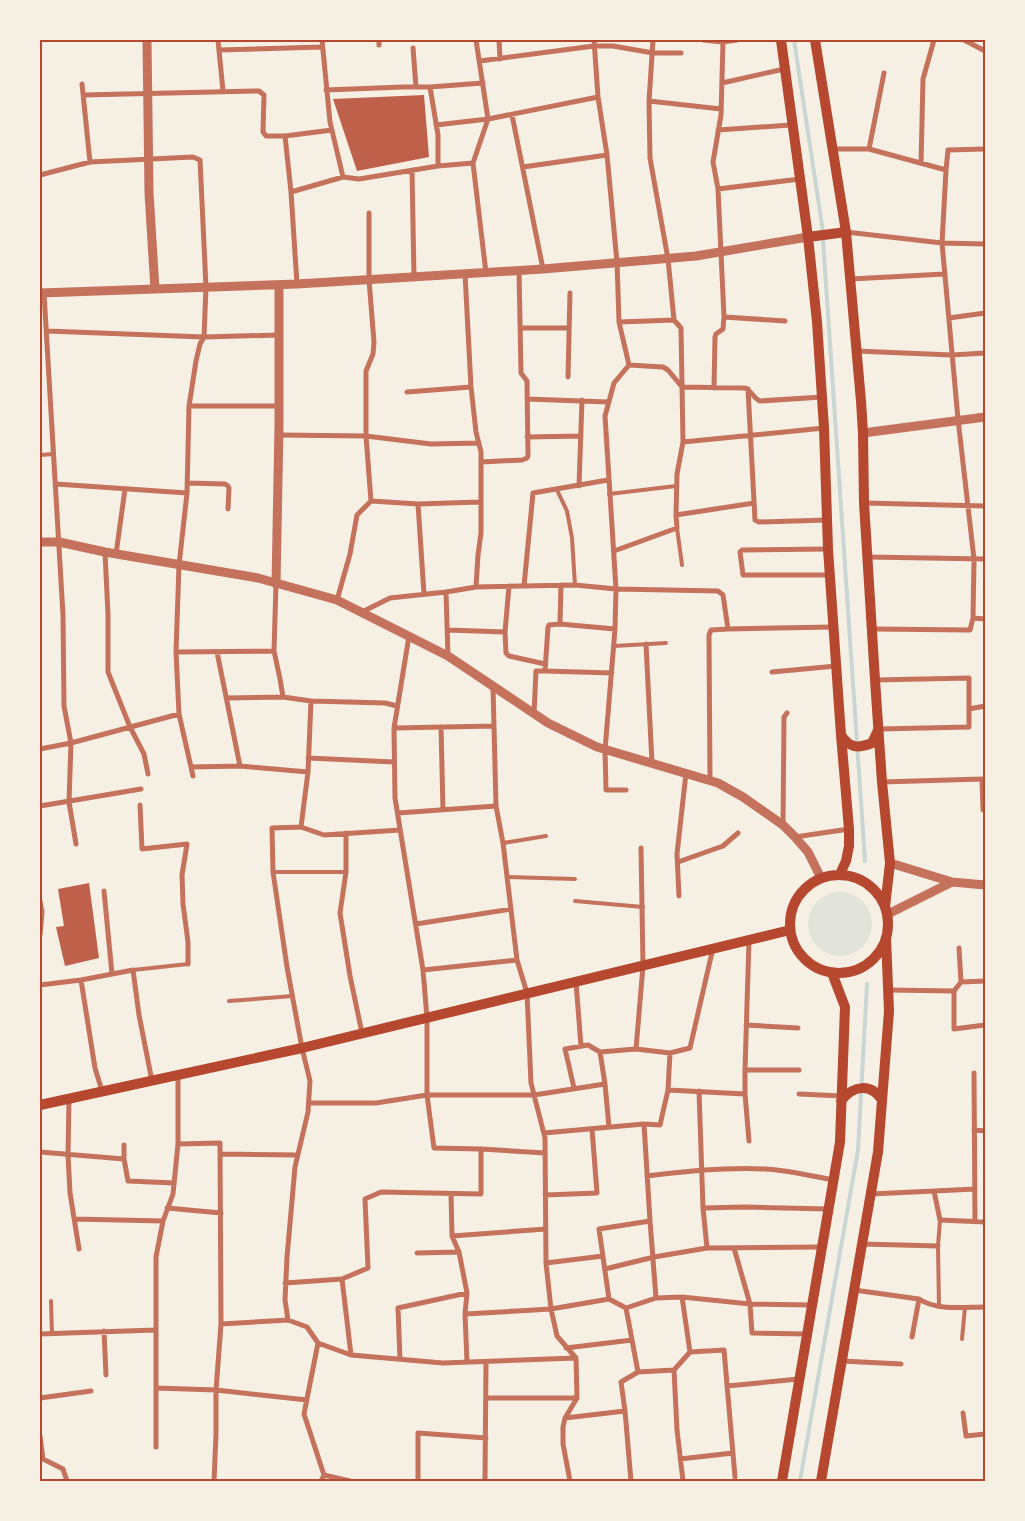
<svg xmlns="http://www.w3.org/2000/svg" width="1025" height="1521" viewBox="0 0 1025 1521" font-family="Quicksand,sans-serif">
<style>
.green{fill:#e2e4dc}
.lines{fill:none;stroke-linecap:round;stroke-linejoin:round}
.stream{stroke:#c9d6d2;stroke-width:4}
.building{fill:#bf614a}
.service{stroke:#c5725c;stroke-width:4}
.minor{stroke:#c5725c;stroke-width:5}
.tertiary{stroke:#c5725c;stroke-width:9}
.secondary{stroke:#b5482f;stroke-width:10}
.neatline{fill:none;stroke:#b5482f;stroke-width:2}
</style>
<rect width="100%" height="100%" fill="#f6efe4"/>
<path class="green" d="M808 924a32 32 0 1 1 64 0a32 32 0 1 1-64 0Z"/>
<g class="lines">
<path class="stream" d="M794,40l28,185 43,636
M800,1481l58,-331 9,-166"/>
</g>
<path class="building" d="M424,95l5,62 -72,14 -24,-72z
M89,883l10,75 -34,8 -9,-39 8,-1 -6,-37z"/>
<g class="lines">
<path class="service" d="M40,455l14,-1
M557,490l10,21 5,27 3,47
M609,494l67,-8
M677,528l5,37
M614,646l52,-3
M503,843l43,-7
M273,872h73
M507,877l68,2
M575,901l68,6
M133,970l55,-6
M229,1001l64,-5
M51,1301l1,33
M939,1307l-1,-61 2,-26
M962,1339l3,-32"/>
<path class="minor" d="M218,40l5,51
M322,40l8,82 13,55 16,2 79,-13 35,-3
M379,40v5
M476,40l12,79 -15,44 13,110
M499,40l1,19
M594,40l4,57 9,58 10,107 2,60 10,43 -15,18 -9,33 11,173 -1,40 -10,121 1,40h20
M703,40l20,2 -2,73 -8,47 5,27 6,128 -1,12 -7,5 -1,3 -1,51
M964,40l21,11
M723,42l14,-2
M413,48l3,39
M219,50l103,-3
M480,61l114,-15h19l40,7h28
M722,83l62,-14
M82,84l8,78
M430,87l53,-4
M326,90l77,-3h27l8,48v31
M83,95l176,-4 5,4 -1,37 3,4h19l47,-6
M649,101l72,8
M512,115l31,154
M436,125l52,-6 110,-22
M718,130l73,-5
M285,136l6,56 6,92
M833,149h36l77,21 2,-20 37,-1
M869,149l15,-76
M921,163l2,-84 11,-39
M523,167l84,-12
M412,170l2,107
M946,170l-4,73 16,176 16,140 -1,59
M40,175l50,-13 103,-5 7,3 6,127 -2,50 -4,7 -4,17 -7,45 -2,87 -8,72 -3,87 3,62 14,62
M718,189l82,-10
M291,192l52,-15
M846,232l96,11 43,1
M851,279l94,-5
M44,293l19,322 1,91 7,37 -2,59 7,42
M724,317l61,4
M949,318l36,-5
M619,322l55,-2
M520,328h49
M47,331l157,6 75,-2
M856,351l96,4 33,-2
M629,365l34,2 5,3 14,17 63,1c7,3 8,10 15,13l62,-4
M568,377l2,-84
M748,389l7,131 4,2 68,-2
M407,392l64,-5
M527,399l81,3
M189,406h90
M279,435l87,1 65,8 48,-1
M527,437l54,-1
M683,442l141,-14
M481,462l41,-2 5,-2 1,-2 -1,-75 -6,-8 -2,-103
M187,483l38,1 3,2 1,2 -1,21
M56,484l131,9
M579,486l3,-86
M371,501l47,3 6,90
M864,503l121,3
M418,504l62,-2
M676,515l78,-12
M828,549l-86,1 -2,2 3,23h87
M614,551l63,-23 -1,-13 1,-41 6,-32 -2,-114 -7,-8 -6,-61 -18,-101 -1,-57 4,-61
M105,552l3,63v57l22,55 14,27 4,20
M116,554l9,-65
M868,557l117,2
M276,584l-2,67 6,28 3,18 28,4 -3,71 -7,55
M509,586l-4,46 1,21 3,3 36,8
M524,586l9,-93 75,-13
M476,587l99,-2 41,4 102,2 5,4 5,34 105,-2
M337,600l13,-46 7,-39 14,-14 -5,-65v-65l7,-17 1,-12 -5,-62v-67
M362,612l28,-14 56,-6
M560,624l55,5
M873,629l97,1 3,-12 12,1
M448,630l57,2
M409,636l-15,92 1,70 28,172 4,48v77l7,53 47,1 64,4
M646,644l6,119
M176,652l98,-1
M217,652l23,114
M448,656l-2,-64 30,-5 2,-32 3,-22v-81l-5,-20 -5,-45 -6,-113
M545,671l67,2
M772,672l64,-6
M875,680l94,-2v31
M493,687l3,119 7,37 14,117 10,33 4,90 14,55 1,125 5,46 6,27 19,22 1,40 -12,20 -2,9v17l7,37
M226,698l57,-1
M311,701l74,2 12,3
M534,714l2,-43h9l3,-44 1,-2 11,-1 1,-39
M441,727l2,83
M394,728l100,-2
M879,729l90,-2v-18l16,-3
M40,749l31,-6 108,-29
M308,758l86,4
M191,767l49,-1 68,6
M710,780l-1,-145 2,-5 17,-1
M882,782l100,-3 1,31h2
M140,805l2,44 45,-5 -5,31 1,29 5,38v22
M40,806l101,-17
M398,813l98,-7
M783,825l1,-108 3,-4
M346,833v39l-6,41 10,63 12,57
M795,837l54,-8
M641,848l2,118 -7,83 34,4 -2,37 -8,35 -16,-1 6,97 6,77
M678,862l45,-16 15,-13
M104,891l8,83
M679,896l-2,-42 9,-81
M40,901l2,11 -2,23
M416,924l95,-15
M959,948l2,34
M423,970l94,-10
M81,980l14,88 7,23
M576,982l5,64
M40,985l41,-5 52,-10 6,45 13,66
M888,990l66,1 7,-9 24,-1
M954,991v38l31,-4
M746,1025l52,3
M670,1053l20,-5 23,-100
M745,1070l4,-130
M974,1073l1,149
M605,1084l4,43
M574,1088l-9,-39 23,-4 12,7
M668,1090l77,4v-24h54
M699,1091l4,117 4,40
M745,1094l4,47
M799,1094l43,2
M69,1099l-1,56 2,38 9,56
M309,1103h67l51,-8h107l71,-11 -5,-32 36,-3
M974,1130l11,1
M544,1133l100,-9
M178,1144l42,-1 1,181 -5,66v45l-2,46
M124,1145v14l4,22 46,2
M40,1152l84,7
M220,1154l78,1
M647,1176c39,-5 78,-9 118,-7 23,1 46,7 68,11
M934,1191l41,-2
M451,1194l1,42 7,16 8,41
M871,1194l63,-3 6,29 45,2
M545,1195l52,-2 -5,-64
M167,1208l54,5
M703,1208l42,-1 83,2
M74,1219l89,2
M452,1236l94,-7
M862,1244l76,2
M734,1248l16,56 2,29 55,1
M417,1253l42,-1
M546,1263l57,-7
M605,1269l49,-12 53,-9 115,-1
M342,1279l9,76
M285,1283l57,-4 26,-11 -3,-69 16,-7 100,2v-45
M854,1290l65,9c18,12 44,8 66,8
M682,1297l8,55 -16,18 3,60 6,51
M609,1299l-10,-70 51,-8
M626,1308l12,64 -17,10 4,29 6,70
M465,1314l2,48
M221,1324l67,-4
M104,1331l2,44
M40,1334l115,-4
M912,1337l7,-38
M318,1343l33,12 92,8 133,-5
M566,1348l66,-8
M690,1352l34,-2 11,127
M400,1359l-2,-51 69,-15 -2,21 86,-5 58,-10 17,9 30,-10 26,-1 68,7 62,1
M842,1361l59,3
M638,1372l36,-2
M727,1386l72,-7
M156,1388l60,2 91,10
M40,1398l51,-7
M486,1398h91
M963,1413l3,23 19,-2
M565,1418l60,-7
M40,1436l3,23 20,10 4,12
M156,1447v-190l7,-36 10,-27 5,-50v-69
M680,1459l53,-6
M324,1475l26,6
M321,1481l3,-6 -20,-61 14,-71 -11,-16 -19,-7 -3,-20 2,-43 8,-90 13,-55 2,-31 -8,-33 -15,-81 -14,-95 -1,-44 29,-1 23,8 76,-5
M418,1481v-48l68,5
M485,1481l1,-119"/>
<path class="tertiary" d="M147,40l2,153 6,96
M40,293l257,-9 246,-15 153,-13 112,-19
M863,433l122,-16
M40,542h19l46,10 153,26 79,22 111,56 100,67 49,24 121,36 25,14 40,28 12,12 13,15 13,26
M276,584l3,-158v-141
M890,863l62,19 33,3
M888,914l64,-32"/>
<path class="secondary" d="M781,40l27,197 9,85 7,106 4,121 13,186 8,94v17l-3,15 -6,13
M815,40l31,192 15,169 2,32 1,70 11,177 7,102 8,81 -5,44
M808,237l38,-5
M841,735c9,13 16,14 31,8l6,-13
M790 924a49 49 0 1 1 98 0a49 49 0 1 1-98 0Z
M841,1101c12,-16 30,-18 41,-1
M40,1105l262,-57 488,-118
M782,1481l58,-339 5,-135 -13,-34
M821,1481l57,-329 11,-141 -3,-73"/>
</g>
<rect width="1025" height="1521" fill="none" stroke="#f6efe4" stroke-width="82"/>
<rect x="41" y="41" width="943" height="1439" class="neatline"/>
</svg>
